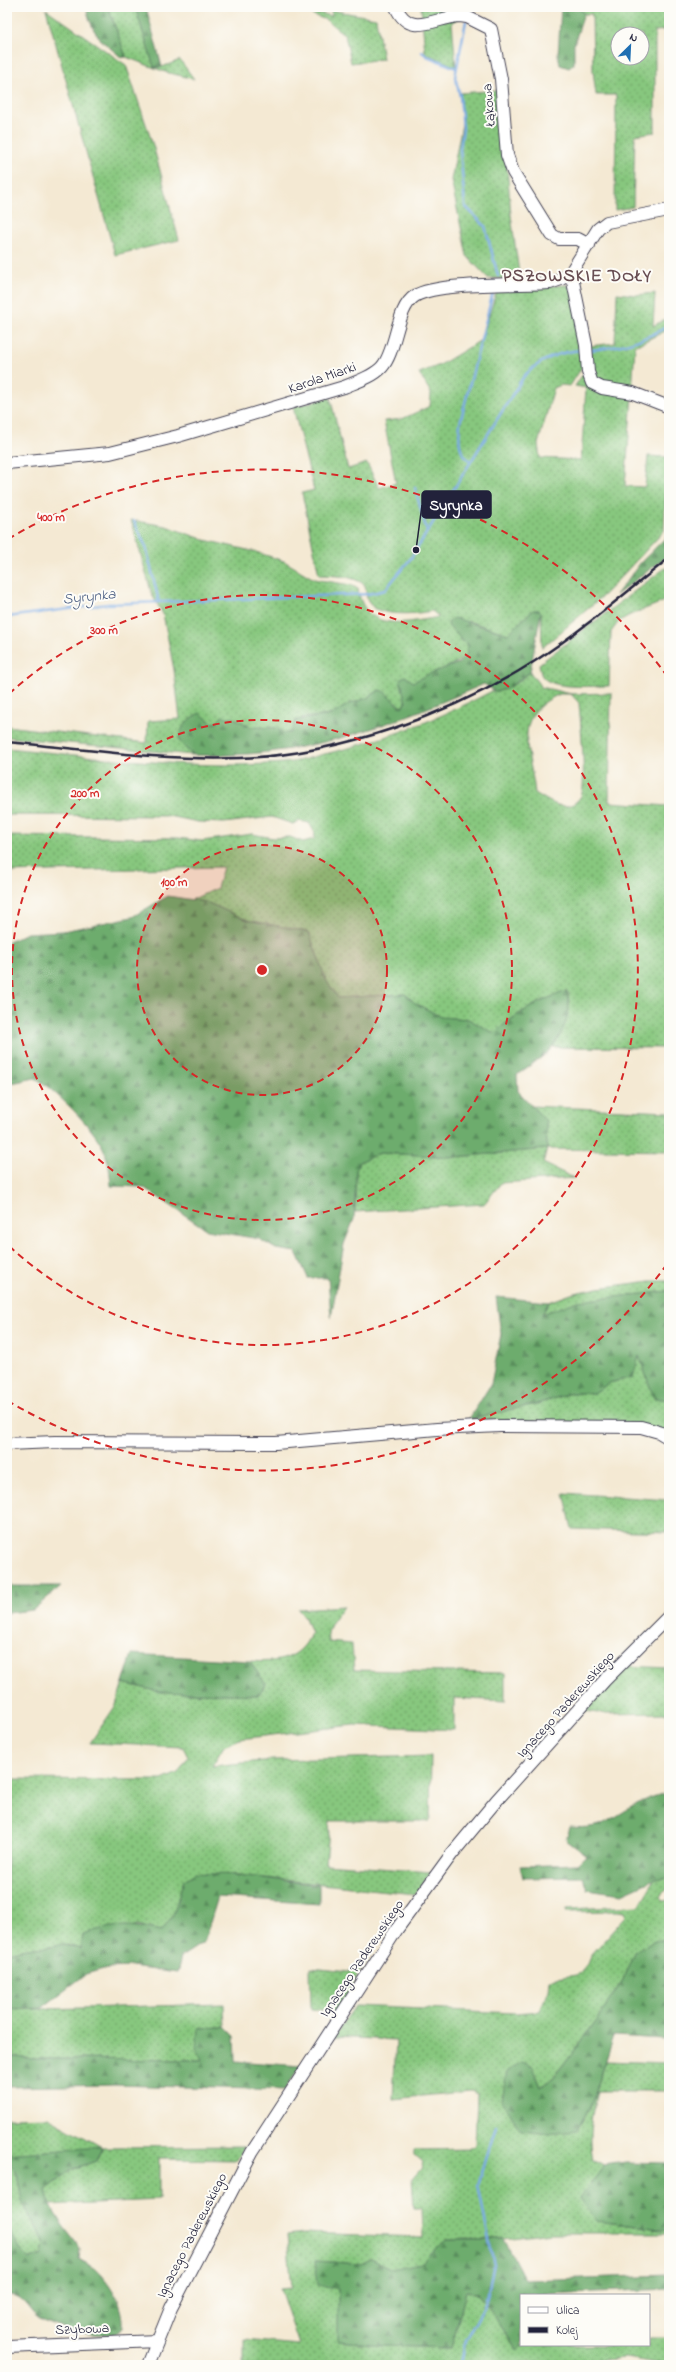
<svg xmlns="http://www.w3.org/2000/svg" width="676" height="2372" viewBox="0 0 676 2372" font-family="'Indie Flower',sans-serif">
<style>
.grass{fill:url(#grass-dots);stroke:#54745c;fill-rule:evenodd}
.forest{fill:url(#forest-firs);stroke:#486754}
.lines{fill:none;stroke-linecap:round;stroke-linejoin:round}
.stream{stroke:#7aabe5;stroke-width:2.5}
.minor-casing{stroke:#424052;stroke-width:14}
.minor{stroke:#fff;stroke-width:12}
.rail{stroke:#22223b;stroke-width:2.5}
.ring{fill:none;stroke:#d62828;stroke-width:2;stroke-dasharray:7 5}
.labels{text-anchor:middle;stroke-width:4;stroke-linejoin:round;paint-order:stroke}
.street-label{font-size:14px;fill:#22223b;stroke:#fdfcf7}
.water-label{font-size:15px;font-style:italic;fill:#45597f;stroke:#fdfcf7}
.district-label{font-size:18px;font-weight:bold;letter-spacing:1px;fill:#684d52;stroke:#fdfcf7}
.centre{fill:#d62828;stroke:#fdfcf7;stroke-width:2}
.ring-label{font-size:12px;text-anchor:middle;font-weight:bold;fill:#d62828;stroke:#fdfcf7;stroke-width:4;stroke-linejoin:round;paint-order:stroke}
.leader{fill:none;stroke:#22223b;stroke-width:1.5}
.callout-dot{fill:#22223b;stroke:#fdfcf7;stroke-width:1.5}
.callout{fill:#22223b;stroke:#22223b;stroke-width:1.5}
.callout-label{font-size:15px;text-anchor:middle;font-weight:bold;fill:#fff}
</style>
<defs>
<pattern id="grass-dots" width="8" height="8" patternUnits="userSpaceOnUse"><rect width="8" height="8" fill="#87c77e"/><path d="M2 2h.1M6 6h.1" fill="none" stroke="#6ea168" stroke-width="1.8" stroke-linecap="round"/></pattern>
<pattern id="forest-firs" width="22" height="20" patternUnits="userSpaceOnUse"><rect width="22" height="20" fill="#6dac6d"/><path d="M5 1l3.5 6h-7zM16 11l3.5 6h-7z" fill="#598c5b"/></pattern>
</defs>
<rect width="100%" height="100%" fill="#fdfcf7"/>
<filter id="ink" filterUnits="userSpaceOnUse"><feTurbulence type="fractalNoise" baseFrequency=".025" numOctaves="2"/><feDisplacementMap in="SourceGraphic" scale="8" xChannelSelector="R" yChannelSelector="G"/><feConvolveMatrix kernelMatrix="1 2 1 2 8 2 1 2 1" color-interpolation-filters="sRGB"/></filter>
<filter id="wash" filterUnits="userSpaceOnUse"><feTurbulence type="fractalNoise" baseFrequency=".012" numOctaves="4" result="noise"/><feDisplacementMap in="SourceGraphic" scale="16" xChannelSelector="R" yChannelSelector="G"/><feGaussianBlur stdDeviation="0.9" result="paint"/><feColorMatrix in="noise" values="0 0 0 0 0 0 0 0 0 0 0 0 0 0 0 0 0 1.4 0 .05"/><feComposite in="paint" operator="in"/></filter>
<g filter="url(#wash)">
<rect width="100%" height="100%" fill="#f4e9d3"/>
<path class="grass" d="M108,7h27l19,60h8l18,-7 14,19 -29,-7 -39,-15z
M293,7l39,9 -1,-6 45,8 7,41 -32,4 -6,-28 -19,-15z
M421,7h48l-1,6 -16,9 4,45 -31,-14z
M579,7h90v23l-14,1v101l-20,3 -2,72 -18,3 1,-115h-20l-3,-24 -1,-57h-8zM618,34h24v24h-24z
M46,9l80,56 27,80 26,95 -64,15z
M501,90l10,125 9,65 -32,-2 -21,-22 -16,-76 12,-61 -4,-26z
M567,285l7,6 10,73 -14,22 -9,-1 -7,3 -16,56 2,14 41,2 5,-72 -11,-2 10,-15 3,13 44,14 -7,88 20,1 3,-31 19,1 -3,74 -60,64 -62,53 -1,-36 -2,-2h-6l-25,24 -40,-13 -8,18 7,6c0,5 1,9 -2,12 -3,4 -44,22 -52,25l-8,-6 -1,18 2,9 -4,4 -22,-17 -13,8 -18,6 -18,11 -29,3 -11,15h-8l-6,-5 -26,-1 -17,-9 -22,5 -5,-4 -24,27 9,9 -185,-18v-11l140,17 1,-22 32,-2 -6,-49 -11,-56 -11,-19 -21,-75 35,6 39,14 51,12 28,9 30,18 37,6 7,4c7,44 47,34 81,28l-7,-6c-15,3 -57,7 -64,-10 -2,-5 -2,-11 -3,-16 -13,-10 -30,-9 -46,-10l-17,-82 12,-3 -21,-83 37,-10 18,72 19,-6 12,25 17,-5 -12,-62 18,-2 28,-13 1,-13 -12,-20 21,-8 41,-25 16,-50z
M617,293l20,2 18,-2 -2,33 16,-9v12l-34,17 -3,46 -35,-12 -4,-5 -4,-29 26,-3z
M665,568l4,1v53l-4,-21 -35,14 -11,6 -8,11 -2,54c-15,0 -58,4 -67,-10 -2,-3 -2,-8 -3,-12z
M530,672l11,15 30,7 40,-1 -2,109 60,4v242l-116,-1c8,-17 21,-37 14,-56 -27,9 -52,23 -73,42l-26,-14 -27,-2 -26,-14 -10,-9 -67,4 -12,-18 -17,-48 -62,-12 -41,-18 -15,-2 26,-12 6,-21 -216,5v-36l171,2 24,3 50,-7 21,4 17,-1 13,5 11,-3 1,-6 -6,-10 -9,-2 -7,3 -21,-7 -48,6 -26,-1 -29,-6 -162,-1v-67c92,9 185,22 277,15 15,-1 30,-7 45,-10 60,-15 108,-33 163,-62 12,3 29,-11 38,-19zM560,694h11l8,9c1,17 8,80 2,93 -3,5 -9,10 -15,10 -10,1 -22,-8 -31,-13 -4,-41 -26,-77 25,-99z
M530,1106l139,6v39l-122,-2 -4,14 31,15 -73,5 -17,21 -129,8 1,-41 3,-9 21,-9 75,4 92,-8 -1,-28z
M650,1281h19v10l-69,8 -58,16 7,-13 25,-9 24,-5z
M639,1355l15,43 15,2v33l-121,-12 -79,-2 68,-15 34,-11h23l15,-10 24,-6z
M564,1493l105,7v32l-97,-3z
M344,1606c-9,12 -18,21 -16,36l24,2 2,26 151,3v28l-51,-3v32l-100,-5 -114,14 -16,7 -12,20 61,-6 158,-4 -1,65h-100l-4,43 106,8 -17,22 -177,-19 -54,5 -11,35 -11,16 -25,-6 -56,24 -17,-5 -57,8v-173l155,1 16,-7 10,-16 -5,-10 -93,-4 26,-38 7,-22 38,9 97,3 8,-11 -17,-23c27,2 52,-1 62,-28l-6,-15 -7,-9z
M628,1666l41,2v45l-64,1 -20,-3z
M669,1877v6l-9,15 3,3 6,-1v39l-14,2 -21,11 -11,28 -25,38 -44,59 -13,10 -8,-20 -26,4 70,59 15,-28 14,-41 63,2v28h-72c-5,23 -10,44 -5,68l12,6 -24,33 16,23 73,9v3h-118l-47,6h-58l-25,24 -29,6 -21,-10 -10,5 -46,-3 23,27 1,54 45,4 67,2 15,-56 12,1 38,57 5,-5h128v-7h20v27l-44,-7 -41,4 -85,1 -8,2h-247v-25l55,5 -19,-56 12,-1 -5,-53 17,-2 119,4 -1,-29h-8l-2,-29 9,-10 2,-7 -9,-8v-4l55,-1 6,-4 2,-51 -6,-3 -78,8 3,-59 -62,-3 21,-31 161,7 24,-2 8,-21 1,-11 27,-4 6,-4 6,-7 4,-10 34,-38 -2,-4 -7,-1 -51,1 1,-3 72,-3 16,-27z
M371,1953l-36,61 -3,-3 -21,-2 -1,-41 40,4z
M224,2004l1,23 -26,1 3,32 -168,-1 -27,-3v-46z
M48,2117l54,30 143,-1 -8,14 -78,-1v41l-109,5 -4,-15 27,-21 23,-8 6,-13 -95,6v-36z
M7,2163l7,5 3,6 5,27 22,42 -2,13 -13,3 -8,-8 -14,-24z"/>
<path class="forest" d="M86,7h22l18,50 -4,1c-23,-20 -28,-20 -36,-51z
M135,7h11l16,60h-8z
M561,7h17l6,7 -10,30v20l-5,4 -9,-3 -2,-10z
M669,534v21l-53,40 25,-33z
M533,610h6l2,2 -11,60 -22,16 -12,4 -12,-8c-100,44 -181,75 -292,71l-13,-14c1,-14 9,-23 21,-28l12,10h5l5,-7 12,2 17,9 26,1 6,5h8l5,-13 35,-5 18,-11 18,-6 13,-8c10,3 13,14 22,17l4,-4 -6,-24 5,-3 8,6 18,-9 28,-10 8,-9v-9l-18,-18 -1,-4 6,-5 54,16z
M168,896l38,6 41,18 62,12 17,48 12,18 67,-4 10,9 26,14 27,2 26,14c22,-19 46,-33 73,-42 6,17 -3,41 -14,55 -8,11 -25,20 -36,29l1,16 28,30 1,28 -92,8 -75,-4 -21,9 -3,9 -2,48 -10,25 -13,74 -3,-40h-20l-12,-26 -20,-3 -17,-10 -52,-9 -64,-43 -32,-1c-1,-12 -2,-24 -7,-36 -8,-20 -50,-61 -69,-72l-28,6v-141l20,-10 36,-2 69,-14z
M669,1291v109l-15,-2 -15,-42 -6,21 -24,6 -15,10h-23l-34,11 -68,15 22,-35 10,-50 -5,-37 53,5 -7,12 36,-13z
M7,1586h54l-28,24 -26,3z
M132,1654l117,7 17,23 -8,11 -97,-3 -38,-9z
M669,1792v85l-14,2 -33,15 -35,-5 -4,-12 -60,1 -3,-12 57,-2 9,-9 -20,-15 4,-13c34,3 39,-8 67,-23 10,-6 22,-9 32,-12z
M195,1873l43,2 81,10v19l-101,-7 -14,45 -23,15 -4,16 -46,-6 -24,1 -21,6 -44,34 -35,2v-58l57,-8 17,5 2,-15c32,-10 47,-10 79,-3l11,-16 11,-35z
M669,1939v84l-6,16 -49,-3 -22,66 -15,28 -28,3 -29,-3 -18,-30 5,-29 15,-9 11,5 8,20 13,-10 44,-59 25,-38 11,-28 21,-11z
M225,2027l9,9 1,25 66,5 -16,24 -170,-5 -108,2v-31l27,3 168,1 -5,-11 2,-21z
M102,2147l-6,14 -23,8 -27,21c5,24 20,39 34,58l-1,11c6,4 14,7 18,11 15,15 28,38 26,58 -3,2 -7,6 -10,6 -22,2 -53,-4 -73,-15 -12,-7 -16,-25 -33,-24v-68l14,23 8,9 13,-4 2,-12 -22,-42 -5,-27 -3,-6 -7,-5v-9z
M626,2162l43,1v67l-73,-9 -16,-23 24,-33z
M446,2239h58l21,41 144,-5v14l-148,6v50l-5,5 -38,-57 -12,-1 -15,56 -67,-2 -46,-4v-53l-20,-5 -3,-23 46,3 10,-5 21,10 29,-6z"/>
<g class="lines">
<path class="stream" d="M468,10l1,-3
M466,21l-11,56 5,19 3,32 -3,21 5,57 20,20 13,50
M422,52l5,4 29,12
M590,350c27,-2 57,-10 79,-25
M470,461c-13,-10 -11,-23 -10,-38l33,-131
M415,488l12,44
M134,521l12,26 13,55
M7,617l101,-13 260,-10 17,-4 26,-32 113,-182c16,-16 36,-25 59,-26
M461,2365l4,-24 20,-36 9,-40 -16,-80 18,-59"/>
</g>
</g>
<g filter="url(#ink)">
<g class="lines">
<g class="minor-casing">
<path id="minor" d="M396,7c14,32 39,10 64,9l7,1 24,12 10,50 6,76 6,17 39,63 7,4h19l11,6
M571,272l15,73 2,27 4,11 10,5 31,5 36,14
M7,463l103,-10 68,-17 166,-49c12,-5 29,-10 38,-20 15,-17 14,-59 33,-71 22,-14 105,-11 135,-13l11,-4 10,-7 27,-43 9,-7 62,-12
M7,1444l48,-2 221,1 161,-14 63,-3 141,1 18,5 10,6
M7,2347l150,-6
M148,2365l23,-57 81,-156 145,-223 54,-74 45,-54 109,-121 64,-64"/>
</g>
<use href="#minor" class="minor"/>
<path class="rail" d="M7,742c77,7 155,19 233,16 99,-3 212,-44 295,-97 47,-30 90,-68 134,-103"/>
</g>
</g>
<circle cx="262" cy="970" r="125" fill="#d62828" fill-opacity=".12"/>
<g class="ring">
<circle cx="262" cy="970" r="125"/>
<circle cx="262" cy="970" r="250"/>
<path d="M9 694A375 375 0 1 1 9 1246"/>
<path d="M667 1264A500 500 0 0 1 8 1401M8 539A500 500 0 0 1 667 676"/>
</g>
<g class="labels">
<g class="street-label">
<text transform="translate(488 105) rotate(-95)" y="5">Łąkowa</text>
<text transform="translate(322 377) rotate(-19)" y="5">Karola Miarki</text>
<text transform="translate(565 1704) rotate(-48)" y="5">Ignacego Paderewskiego</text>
<text transform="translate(361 1958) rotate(-56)" y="5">Ignacego Paderewskiego</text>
<text transform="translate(191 2235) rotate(-63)" y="5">Ignacego Paderewskiego</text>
<text transform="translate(82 2328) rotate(-2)" y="5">Szybowa</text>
</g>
<g class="water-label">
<text transform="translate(89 596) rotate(-6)" y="5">Syrynka</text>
</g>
<g class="district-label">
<text x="577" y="281">PSZOWSKIE DOŁY</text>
</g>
</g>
<circle cx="262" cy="970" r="6" class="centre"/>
<g class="ring-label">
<text x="51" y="521">400 m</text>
<text x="104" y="634">300 m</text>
<text x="85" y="797">200 m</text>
<text x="174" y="886">100 m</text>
</g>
<path class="leader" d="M416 550L422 505"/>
<circle class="callout-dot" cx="416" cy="550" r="4"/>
<rect class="callout" x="422" y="491" width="69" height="27" rx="4"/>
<g class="callout-label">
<text x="456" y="510">Syrynka</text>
</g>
<rect width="676" height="2372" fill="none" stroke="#fdfcf7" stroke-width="24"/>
<rect x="520" y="2294" width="130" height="52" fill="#fdfcf7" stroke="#a5a5ac"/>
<rect x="528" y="2307" width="20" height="6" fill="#ffffff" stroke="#a5a5ac"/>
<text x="556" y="2314" font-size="12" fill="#22223b">Ulica</text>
<rect x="528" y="2327" width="20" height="6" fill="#22223b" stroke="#a5a5ac"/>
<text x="556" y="2334" font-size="12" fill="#22223b">Kolej</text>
<g transform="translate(630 46) rotate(24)"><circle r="19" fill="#fdfcf7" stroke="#a5a5ac"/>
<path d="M0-3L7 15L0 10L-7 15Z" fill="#1f6fb2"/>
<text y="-6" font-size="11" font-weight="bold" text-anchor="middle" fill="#22223b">N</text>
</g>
</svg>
